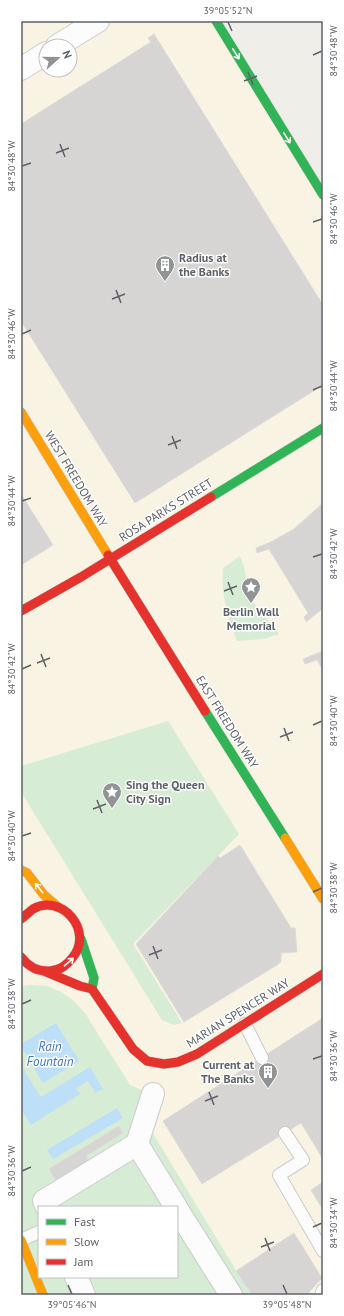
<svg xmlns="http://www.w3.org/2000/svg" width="344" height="1316" viewBox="0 0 344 1316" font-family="'PT Sans',sans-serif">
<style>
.commercial{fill:#f8f3e3;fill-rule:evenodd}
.green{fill:#d6ecd4;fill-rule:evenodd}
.water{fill:#bedff8}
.building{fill:#d6d5d3;stroke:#dedcd8}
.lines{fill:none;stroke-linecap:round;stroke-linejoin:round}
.lane-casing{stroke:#cccccb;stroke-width:14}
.street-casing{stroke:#cccccb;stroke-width:24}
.fast-casing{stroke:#cbcbca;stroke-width:10}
.slow-casing{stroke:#cbcbca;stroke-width:10}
.jam-casing{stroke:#cbcbca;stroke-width:10}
.lane{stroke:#fdfcfc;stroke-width:12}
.street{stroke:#fdfcfc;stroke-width:22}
.fast{stroke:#30b455;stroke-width:9}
.slow{stroke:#ff9f0a;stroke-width:9}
.jam{stroke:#e5322d;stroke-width:9}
.oneway{stroke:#fff}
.ticks{fill:none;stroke:#5e6268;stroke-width:1.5}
.labels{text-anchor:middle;stroke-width:3;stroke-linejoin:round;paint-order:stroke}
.poi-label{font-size:12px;font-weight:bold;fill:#5e6268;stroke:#fff;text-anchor:start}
.street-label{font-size:12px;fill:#5e6268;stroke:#fff}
.water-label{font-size:13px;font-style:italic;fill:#3c78b9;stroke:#fff}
.neatline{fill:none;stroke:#5e6268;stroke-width:1.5}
.ticks-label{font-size:10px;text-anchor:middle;fill:#5e6268}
</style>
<rect width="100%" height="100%" fill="#efeee9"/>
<path class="commercial" d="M21,21h195l107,174v1100h-280l-22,-55zM46,46h24v24h-24zM39,1207h138v70h-138z"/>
<path class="green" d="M240,556l5,14 2,21 2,6 24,29 6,8 -15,5 -27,2c-10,-28 -16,-44 -14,-73z
M168,721l71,113 -106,110 49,79 -8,2 -12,-5 -141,-228v-26z
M31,985l16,1 14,6 13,9 11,12 45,72 14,6 14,24 -12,7 105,173h-230v-309zM39,1207h138v70h-138z"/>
<path class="water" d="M56,1023l23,38 -36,22 -22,-37v-2z
M21,1066l20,31 49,-30 13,22 -8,4 -7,-12 -12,7 4,6 -49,31 -10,-16v-24l1,-1 -1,-2z
M117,1108l6,10 -70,41 -6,-9z"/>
<path class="building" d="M154,34l169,271v80l-188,118 -114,-182v-197l130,-82 -3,-4z
M21,494l32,51 -32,20z
M323,503v109l-1,-3 -16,13 -2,-5 4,-4 -39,-64 -12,4 -1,-5 15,-6 23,-13z
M323,651v19l-6,-10 -12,4 -2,-5z
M240,845l51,83h4l2,24 -16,1v9l-4,3 -93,57 -48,-78 82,-88 2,2z
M323,1018v141l-22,-36 -99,61 -39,-63z
M119,1126l4,7 -37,23 14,23 -33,20 -18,-30z
M323,1182v28l-12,-20z
M294,1233l28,45 -12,13 -2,4h-56l-16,-24z"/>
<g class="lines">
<g class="lane-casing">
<path id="lane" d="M245,1024l17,34
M285,1133l18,27 -24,15 44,76
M21,1240l18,-8
M321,1295l2,-5"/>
</g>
<g class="street-casing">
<path id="street" d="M57,46l41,-25
M21,69l25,-16
M153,1094l-16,50 39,63
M47,1207l-3,-6 93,-57
M177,1209l54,86
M76,1277l8,18"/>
</g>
<g class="fast-casing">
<path id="fast" d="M216,21l107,174
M211,497l112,-69
M205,711l80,127
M81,939l13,39 -2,11"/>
</g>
<g class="slow-casing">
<path id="slow" d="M21,412l87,143
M285,838l38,61
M21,870l6,3 17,22 13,11
M21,1240l22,55"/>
</g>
<g class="jam-casing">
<path id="jam" d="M108,555l97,156
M21,611l60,-34 130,-80
M21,919c4,-3 8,-7 12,-10 28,-16 61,21 40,48 -6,8 -12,13 -23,14 -12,1 -22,-5 -29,-14
M44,971l36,15 12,3 41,60 14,12 17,3 14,-2 19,-8 126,-80"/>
</g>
<use href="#lane" class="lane"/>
<use href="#street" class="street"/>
<use href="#fast" class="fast"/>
<use href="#slow" class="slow"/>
<use href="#jam" class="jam"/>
</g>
<defs><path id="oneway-shaft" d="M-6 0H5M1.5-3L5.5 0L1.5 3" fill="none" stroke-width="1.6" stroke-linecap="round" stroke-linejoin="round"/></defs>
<g class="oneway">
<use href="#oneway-shaft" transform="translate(236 54) rotate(58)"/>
<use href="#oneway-shaft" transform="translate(287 138) rotate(58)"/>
<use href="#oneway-shaft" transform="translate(39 888) rotate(-128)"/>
<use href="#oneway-shaft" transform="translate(69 962) rotate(-41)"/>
</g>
<path class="ticks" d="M228,22l4,9M313,55l9,-4M248,72l5,13M244,81l13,-5M60,144l5,13M56,153l13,-5M22,166l9,-3M313,222l9,-3M116,290l5,13M112,299l13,-5M22,334l9,-4M313,390l9,-4M172,436l5,13M168,445l13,-5M22,501l9,-3M313,557l9,-3M228,582l5,13M224,591l13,-5M41,654l5,13M37,663l13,-5M22,669l9,-4M313,725l9,-4M284,728l5,13M280,737l13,-5M97,800l5,13M93,809l13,-5M22,836l9,-3M313,892l9,-4M153,946l5,13M149,955l13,-5M22,1004l9,-4M313,1059l9,-3M209,1092l5,13M205,1101l13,-5M22,1171l9,-4M313,1227l9,-4M265,1238l5,13M261,1247l13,-5M68,1285l4,9M283,1285l4,9"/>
<defs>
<g id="building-pin" transform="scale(1)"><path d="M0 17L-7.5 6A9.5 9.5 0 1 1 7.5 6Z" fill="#919395" stroke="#fff"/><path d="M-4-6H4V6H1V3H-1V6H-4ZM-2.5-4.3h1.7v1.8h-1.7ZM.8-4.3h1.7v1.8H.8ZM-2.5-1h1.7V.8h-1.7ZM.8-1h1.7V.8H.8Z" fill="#fff"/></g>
<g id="sight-pin" transform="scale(1)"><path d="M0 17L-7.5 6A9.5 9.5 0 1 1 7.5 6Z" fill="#919395" stroke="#fff"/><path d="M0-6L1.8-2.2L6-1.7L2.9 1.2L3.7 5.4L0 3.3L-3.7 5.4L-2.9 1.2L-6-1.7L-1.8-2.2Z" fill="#fff"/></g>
</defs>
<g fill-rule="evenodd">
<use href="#building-pin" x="165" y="265"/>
<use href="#sight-pin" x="251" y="587"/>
<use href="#sight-pin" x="112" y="792"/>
<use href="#building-pin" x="268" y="1072"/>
</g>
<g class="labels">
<g class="poi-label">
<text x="179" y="262">Radius at<tspan x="179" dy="14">the Banks</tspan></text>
<text x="251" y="616" text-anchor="middle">Berlin Wall<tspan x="251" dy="14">Memorial</tspan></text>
<text x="126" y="789">Sing the Queen<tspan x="126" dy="14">City Sign</tspan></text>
<text x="254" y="1069" text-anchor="end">Current at<tspan x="254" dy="14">The Banks</tspan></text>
</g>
<g class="street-label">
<text transform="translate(76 479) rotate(59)" y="4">WEST FREEDOM WAY</text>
<text transform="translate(166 510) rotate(-32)" y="4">ROSA PARKS STREET</text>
<text transform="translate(227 722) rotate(58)" y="4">EAST FREEDOM WAY</text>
<text transform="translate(238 1013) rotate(-32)" y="4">MARIAN SPENCER WAY</text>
</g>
<g class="water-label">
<text x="50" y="1051">Rain<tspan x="50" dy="15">Fountain</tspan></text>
</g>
</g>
<rect width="344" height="1316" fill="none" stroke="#ffffff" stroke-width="44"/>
<rect x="38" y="1206" width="140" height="72" fill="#ffffff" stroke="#bfc0c3"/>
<rect x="46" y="1219" width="20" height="6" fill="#30b455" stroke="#bfc0c3"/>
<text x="74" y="1226" font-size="12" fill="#5e6268">Fast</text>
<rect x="46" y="1239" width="20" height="6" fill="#ff9f0a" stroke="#bfc0c3"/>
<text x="74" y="1246" font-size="12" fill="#5e6268">Slow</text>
<rect x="46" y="1259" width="20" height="6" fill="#e5322d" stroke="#bfc0c3"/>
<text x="74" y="1266" font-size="12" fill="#5e6268">Jam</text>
<g transform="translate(58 58) rotate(69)"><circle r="19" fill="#ffffff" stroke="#bfc0c3"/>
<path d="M0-3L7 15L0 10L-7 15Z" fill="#919395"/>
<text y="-6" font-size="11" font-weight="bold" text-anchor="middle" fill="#5e6268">N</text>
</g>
<rect x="22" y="22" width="300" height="1272" class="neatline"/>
<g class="ticks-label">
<text x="228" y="14">39°05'52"N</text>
<text transform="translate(333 51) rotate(-90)" y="4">84°30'48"W</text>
<text transform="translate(11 166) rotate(-90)" y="4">84°30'48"W</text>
<text transform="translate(333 219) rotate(-90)" y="4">84°30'46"W</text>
<text transform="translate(11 334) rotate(-90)" y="4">84°30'46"W</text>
<text transform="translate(333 386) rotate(-90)" y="4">84°30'44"W</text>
<text transform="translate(11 501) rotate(-90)" y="4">84°30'44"W</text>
<text transform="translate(333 554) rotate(-90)" y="4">84°30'42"W</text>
<text transform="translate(11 669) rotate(-90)" y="4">84°30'42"W</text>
<text transform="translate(333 721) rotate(-90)" y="4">84°30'40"W</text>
<text transform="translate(11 836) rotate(-90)" y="4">84°30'40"W</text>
<text transform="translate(333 888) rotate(-90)" y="4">84°30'38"W</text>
<text transform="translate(11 1004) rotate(-90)" y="4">84°30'38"W</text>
<text transform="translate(333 1056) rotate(-90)" y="4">84°30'36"W</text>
<text transform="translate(11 1171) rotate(-90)" y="4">84°30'36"W</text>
<text transform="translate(333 1223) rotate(-90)" y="4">84°30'34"W</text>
<text x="72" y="1308">39°05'46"N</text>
<text x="287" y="1308">39°05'48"N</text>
</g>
</svg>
